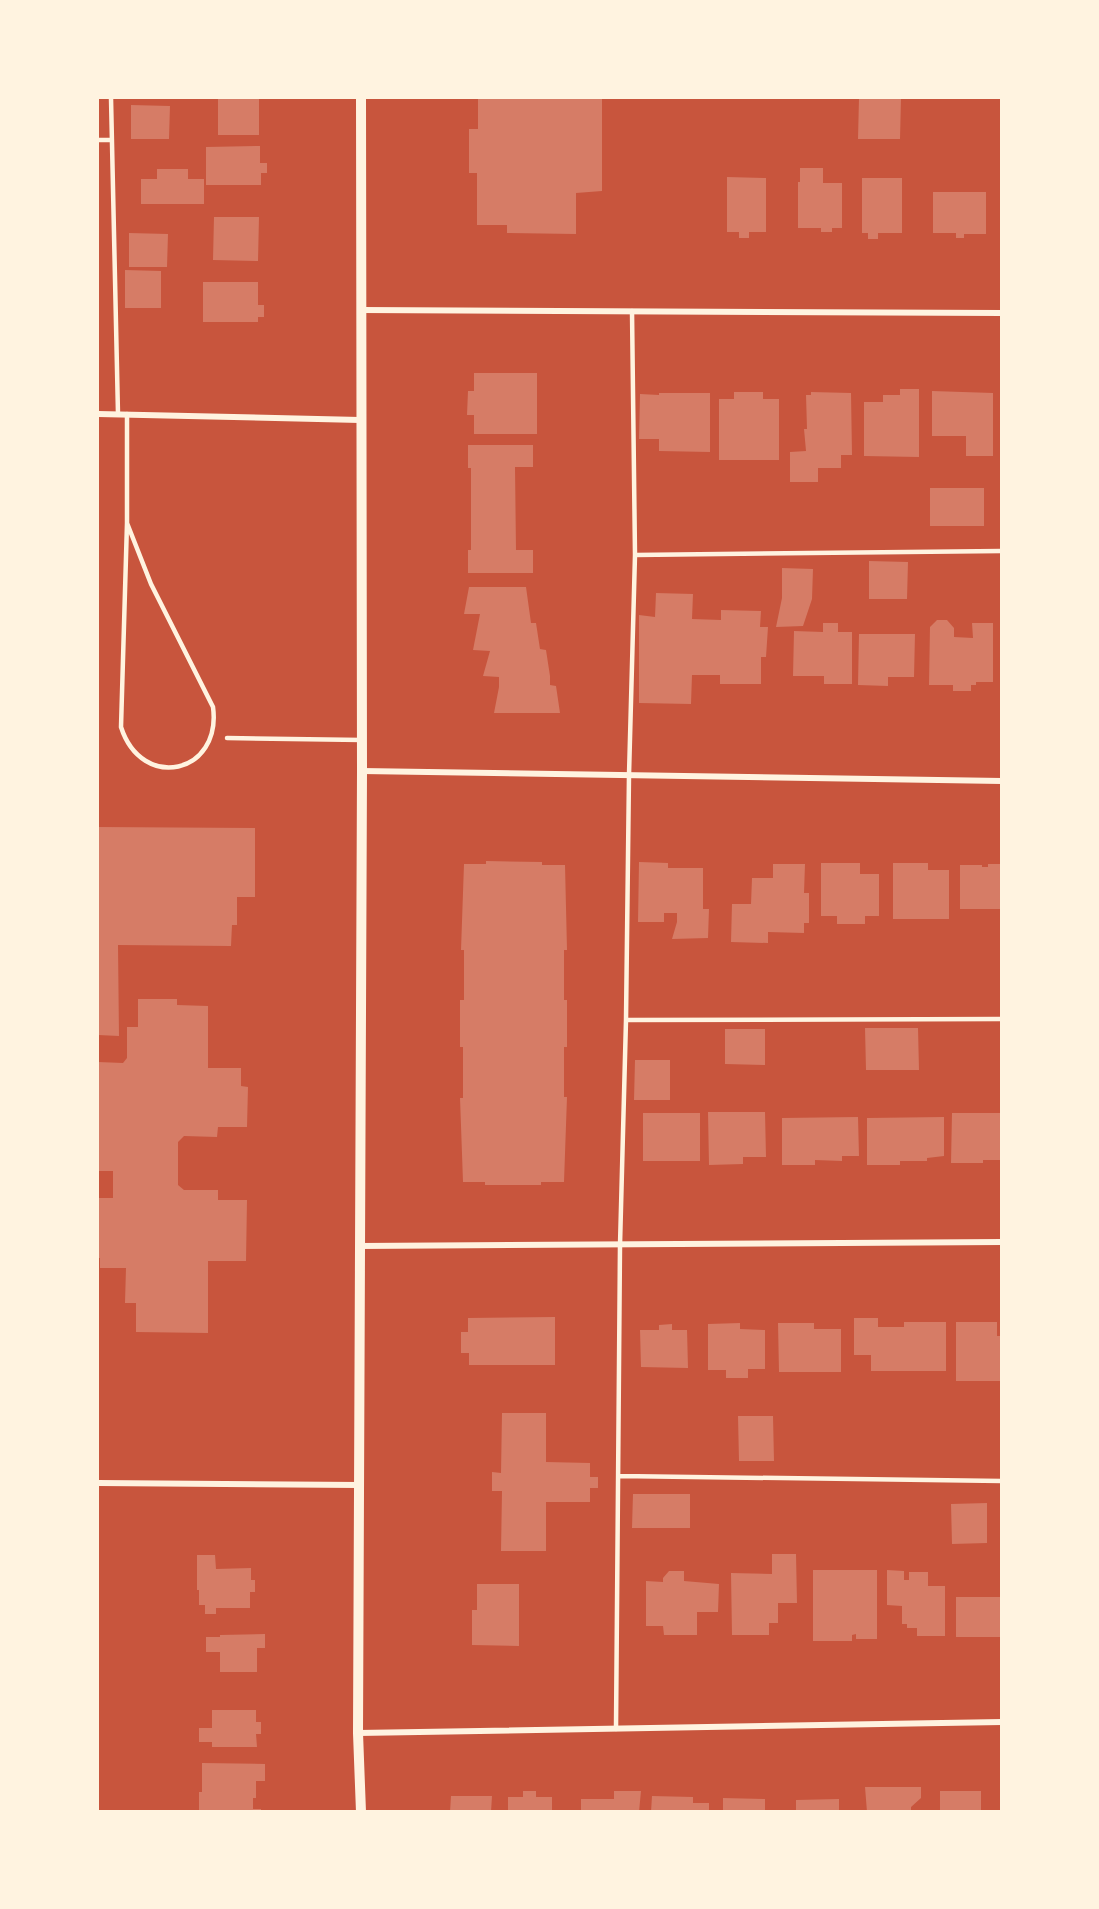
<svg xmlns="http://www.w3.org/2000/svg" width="1099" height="1909" viewBox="0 0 1099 1909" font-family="Commissioner,sans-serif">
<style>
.building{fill:#d67c66}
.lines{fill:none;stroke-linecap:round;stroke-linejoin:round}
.service{stroke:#fff3e0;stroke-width:4.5}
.minor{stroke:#fff3e0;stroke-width:6}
.tertiary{stroke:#fff3e0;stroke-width:10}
</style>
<rect width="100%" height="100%" fill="#c8553d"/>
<path class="building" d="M218,98h41v37h-41z
M478,98h124v93l-26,2v41l-69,-1v-8h-30v-52h-8v-44h9z
M859,98h42l-1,41h-42z
M131,105l39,1 -1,33h-38z
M260,146v17h7v10h-6v12h-55v-38z
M800,168h23v15h19v45h-10v4h-11v-4h-23v-46h2z
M157,169h31v10h16v25h-63v-25h16z
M727,177l39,1v54h-17v6h-10v-6h-12z
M862,178h40v55h-24v6h-10v-6h-6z
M933,192h53v42h-22v4h-8v-5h-23z
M214,217h45l-1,44 -45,-1z
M129,233l39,1 -1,33h-38z
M125,270l36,1v37h-36z
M203,282h55v23h6v12h-6v5h-55z
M474,373h63v61h-63v-19h-7l1,-24h6z
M900,389h19v68l-55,-1v-54h19v-7h17z
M932,391l61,2v63h-27v-20h-34z
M734,392h29v7h16v61h-60v-61h15z
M811,392l40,1 1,62h-11v13h-23v14h-28v-30l16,-1 -2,-22h3l-1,-34h5z
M659,393h51v59l-51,-1v-12h-20l1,-45 19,1z
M468,445h65v22h-18l1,83h17v23h-65v-23h3v-82h-3z
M930,488h54v38h-54z
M869,561l39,1 -1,37h-38z
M782,568l31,1 -1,30 -9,27 -27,1 6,-29z
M469,587h57l5,36h5l4,26 6,1 4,26v9l6,1 4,27h-66l5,-26v-10l-16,-1 7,-25 -17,-1 7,-36h-16z
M656,593l37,1 -1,25 29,1v-10l40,1 -1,16h8l-2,30h-5v27h-41v-9h-28l-1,29 -52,-1v-88l16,2z
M937,620h10l7,8v9l19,1 -1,-15h21v59h-17v3h-5v6h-18v-6h-24l1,-58z
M823,623h15v9h14v52h-28v-8h-31l1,-45 29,1z
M859,634h56l-1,43h-26v9l-30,-1z
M98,827l157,1v69h-18v28h-5l-1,21 -113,-1 1,91 -21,-1z
M486,861l56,1v3h23l2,85h-3v50h3v47h-3v50h3l-3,85h-23v3h-56v-3h-22l-3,-84h3v-51h-3v-47h4v-50h-3l3,-86h22z
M639,862l29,1v5h35v41h6l-1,29 -36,1 5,-17v-9h-13v9h-26z
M821,863h39v11h19v42h-14v8h-28v-8h-16z
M893,863h35v7h21v49h-56z
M773,864h32l-1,29h5v30h-5v10l-36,-1v11l-37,-1 1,-38h19l1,-26h21z
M988,864h14v45h-42v-44h22v2h6z
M138,999h39v6l31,1v62h33v18l7,1 -1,40h-29l-1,10 -33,-1 -6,6v43l6,5h34v10h29l-1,61h-38v72l-72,-1v-29h-11l1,-35h-26v-10h-2v-60h15v-27h-15v-109l25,1 4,-5v-31h11z
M865,1028h53l1,42h-53z
M725,1029h40v36l-40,-1z
M635,1060h35v40h-36z
M708,1112h57l1,45h-23v7l-34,1z
M643,1113h57v48h-57z
M952,1113h50v47h-19v3h-32z
M858,1117l1,39h-17v5l-27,-1v5h-33v-47z
M944,1117v39l-17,2v3h-27v4h-33v-47z
M555,1317v48h-86v-12h-8v-21h7v-14z
M854,1318h24v9h26v-5h42v49h-75v-16h-17z
M956,1322h41v14h5v45h-46z
M740,1323v6l25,1v39h-17v9h-22v-8h-18v-46z
M778,1323h36v6h27v43h-62z
M672,1324v6h15l1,38 -47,-1 -1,-37h19v-5z
M502,1413h44v49l44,1v14h8v11h-8v14h-44v49h-45l1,-60h-10v-19l9,1z
M738,1416h35l1,45h-35z
M633,1494h57v34h-58z
M987,1503v40l-35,1 -1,-40z
M772,1554h24l1,49h-19v20h-9v12h-37l-1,-62 41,1z
M197,1555h18l1,14 35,-1v12h4v12h-5v16h-34v6h-11v-9h-6v-15h-2z
M813,1570h64v69h-21v-5l-4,1v6h-39z
M887,1570l17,1v9h5v-8h19v14h17v50h-28v-8h-10v-4h-5v-18l-15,-1z
M669,1571h15v10l35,3 -1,28h-21v23h-33l-1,-9h-17v-45l17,1v-4z
M477,1584h42v62l-47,-1v-35h5z
M956,1597h46v40h-46z
M265,1634v14h-8v24h-37v-20h-14v-15h14v-2z
M212,1710h44v12h5v12h-5l1,13h-45v-5h-13v-14h13z
M202,1763l63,1v17h-9v17h-3v11h8v3h-62v-20h3z
M865,1787h56v11l-10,9v5h-44z
M523,1791h13v6h16v15h-44v-15h15z
M614,1791h27l-2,21h-58v-13h33z
M940,1791h41v21h-41z
M451,1796h41l-1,16h-41z
M652,1796l41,1v6h16v9h-58z
M723,1798l42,1v13h-42z
M839,1799v13h-43v-12z"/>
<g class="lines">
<path class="service" d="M111,98l7,316
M98,140h13
M127,414v109
M127,523l24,61 62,123c9,67 -71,85 -92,20z
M635,555l367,-4
M227,738l135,2
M626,1020l376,-1
M619,1476l383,5
M616,1729l4,-484 6,-225 3,-245 6,-220 -3,-244"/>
<path class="minor" d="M361,310l641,3
M98,414l262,6
M362,771l640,10
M359,1246l643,-4
M98,1483l261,2
M358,1733l644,-11"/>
<path class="tertiary" d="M361,98l1,673 -4,962 3,79"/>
</g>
<rect width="1099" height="1909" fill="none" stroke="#fff3e0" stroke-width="198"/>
</svg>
